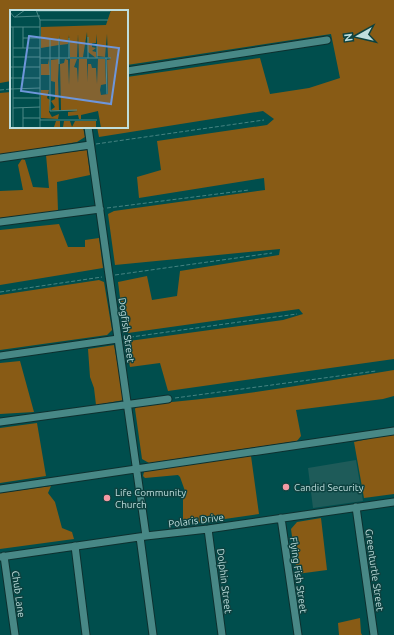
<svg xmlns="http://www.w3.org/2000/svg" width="394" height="635" viewBox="0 0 394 635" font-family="Ubuntu,sans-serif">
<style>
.built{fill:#1e5b59}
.green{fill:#885b15}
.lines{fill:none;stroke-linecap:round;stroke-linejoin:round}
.minor-casing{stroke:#0d302f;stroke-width:9}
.path{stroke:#468382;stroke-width:1;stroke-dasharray:4 2;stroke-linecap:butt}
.minor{stroke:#488886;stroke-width:7}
.poi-dot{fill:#f49aa4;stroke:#0d4240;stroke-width:1.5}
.labels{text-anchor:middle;stroke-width:3;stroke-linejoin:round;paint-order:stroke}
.street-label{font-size:10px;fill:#bfdedd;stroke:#0d4240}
.poi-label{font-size:10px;fill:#bfdedd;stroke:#0d4240;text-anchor:start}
.inset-road{fill:none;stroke:#4c8887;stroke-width:1}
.view{fill:#6e96da;fill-opacity:0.15;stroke:#6e96da;stroke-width:2}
.inset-edge{fill:none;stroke:#bfdedd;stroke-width:2}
</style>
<rect width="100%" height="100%" fill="#004e4d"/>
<path class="built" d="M356,460l7,41 -50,7 -5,-40z"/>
<path class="green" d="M0,0h394v359l-226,32 -8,-28 -30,4 -4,-19 3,-7 154,-21 20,-6 -4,-5 -171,24 -4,-4 -6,-47 29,-6 5,24 25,-4 3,-25 99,-16 1,-6 -165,16 -7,-51 6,-3 151,-21 -1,-12 -125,20 -2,-21 24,-7 -4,-29 110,-16 7,-6 -11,-8 -164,26 -2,-10h30v-50l133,-19 10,36 39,-6 31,-10 -9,-44 -204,31v-54h-116v70l-11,2z
M11,92v35h72l2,10 -8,5 -77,13v-62z
M87,150l3,25 -33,7 1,29 -58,7v-27l23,-1 -5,-25 4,-6 3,1 8,27 16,1 -3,-33z
M59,224l9,23h17v-7l14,-2 4,30 -103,17v-55z
M99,280l5,2 8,48 -5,5 -107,15v-55z
M114,345l10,55 -28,5 -2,-17 -4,-11 -2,-28z
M20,361l14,51 -34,2v-51z
M394,370v26l-11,3 -87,11 5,26 -4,5 -148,22 -7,-4 -7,-50 2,-4c87,-6 172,-21 257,-35z
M37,423l9,53 -46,7v-55z
M386,435h8v59l-30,4 -10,-56z
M251,456l8,58 -76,11v-28l2,-6 -5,-14 -2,-2 -33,3 -2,-2 1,-4 2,-1z
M51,486l-3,7 7,9 7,26 10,4 2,7 -74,10v-56z
M321,518l6,52 -30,4 -6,-45 6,-7z
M360,618l1,15 1,2h-23l-1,-12z"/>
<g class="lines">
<g class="minor-casing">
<path id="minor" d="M127,71l200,-31
M88,127l58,409
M0,158l90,-13
M0,222l100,-13
M0,356l118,-17
M0,422l168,-23
M0,489l394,-58
M356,507l18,128
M281,518l17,117
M208,529l14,106
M140,537l13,98
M75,546l11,89
M4,556l11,79
M0,557l146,-21 62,-7 186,-27"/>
</g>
<path class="path" d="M0,90l11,-1
M96,144l168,-24
M107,208l142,-18
M115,275l157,-22
M0,292l102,-15
M124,338l173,-24
M175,398l201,-27"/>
<use href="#minor" class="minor"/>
</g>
<g class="poi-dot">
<circle cx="286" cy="487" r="4"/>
<circle cx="107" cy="498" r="4"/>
</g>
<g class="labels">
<g class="street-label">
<text transform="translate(127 330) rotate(82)" y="4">Dogfish Street</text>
<text transform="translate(196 520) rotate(-7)" y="4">Polaris Drive</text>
<text transform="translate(375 570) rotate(82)" y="4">Greenturtle Street</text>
<text transform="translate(299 575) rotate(82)" y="4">Flying Fish Street</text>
<text transform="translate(225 581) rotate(83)" y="4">Dolphin Street</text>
<text transform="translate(19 594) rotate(82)" y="4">Chub Lane</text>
</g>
<g class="poi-label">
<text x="294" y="491">Candid Security</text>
<text x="115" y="496">Life Community<tspan x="115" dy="12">Church</tspan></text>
</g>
</g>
<g transform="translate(10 10)">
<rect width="118" height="118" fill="#004e4d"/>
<path d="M101,0h17v118h-27l-3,-17 -17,4v4h-2l-1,-4 -10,1v-4l10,-1 -17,-1 -1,-46 4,-1 1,-4 3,1 1,25 1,-26h7l-3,8 3,1 1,15 1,-24h8v23l1,-18h3l1,4h4l1,16 1,-25h7l1,25 -5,1 -1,5 1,5 7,-1 -1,-34 4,-1 -3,-2 -1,-23 -2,23 -8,-1v-22l-1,9h-4v4l4,1 -4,3 4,1v6l-8,-6 -1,-20 -4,25h-4l-1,-23 -1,23h-7l-1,-22 -1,9 -8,1v-10l-1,10 -18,3v-21l65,-2zM39,49l1,16h-9v-11h7zM49,49l-1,20 1,32 -8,-1 4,-3 -4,-6 4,-2v-17l-4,-1v-21zM31,80h8l-2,8 3,2 -1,12 3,5 7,-3 -1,5 -17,-1zM46,111h4v6h3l1,-6h6l2,6 3,-6h21v7l-42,-1z" fill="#885b15"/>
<path class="inset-road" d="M26,0l4,10v108M27,1h73M0,2l4,5 26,-1M5,7l10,-7M30,10h68M0,17h30M3,17v101M13,28h17M40,28v73l27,-1M59,28v20M87,34v14M3,38h27M13,38v-21M3,47h27M30,48h71M78,48v-21M96,48l1,36M49,54v-26M0,57h30M0,68h30M0,79l30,-1M3,88h27M3,98l27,-1M13,108h17M30,110h57M13,118v-20"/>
<path class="view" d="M19,26l90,12 -8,56 -90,-13z"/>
<rect width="118" height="118" class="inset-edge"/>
</g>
<g transform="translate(358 36) rotate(262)" stroke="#0d4240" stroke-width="3" paint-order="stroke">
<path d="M0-3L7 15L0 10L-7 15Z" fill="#bfdedd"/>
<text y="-6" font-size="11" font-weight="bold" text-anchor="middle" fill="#bfdedd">N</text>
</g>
</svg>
